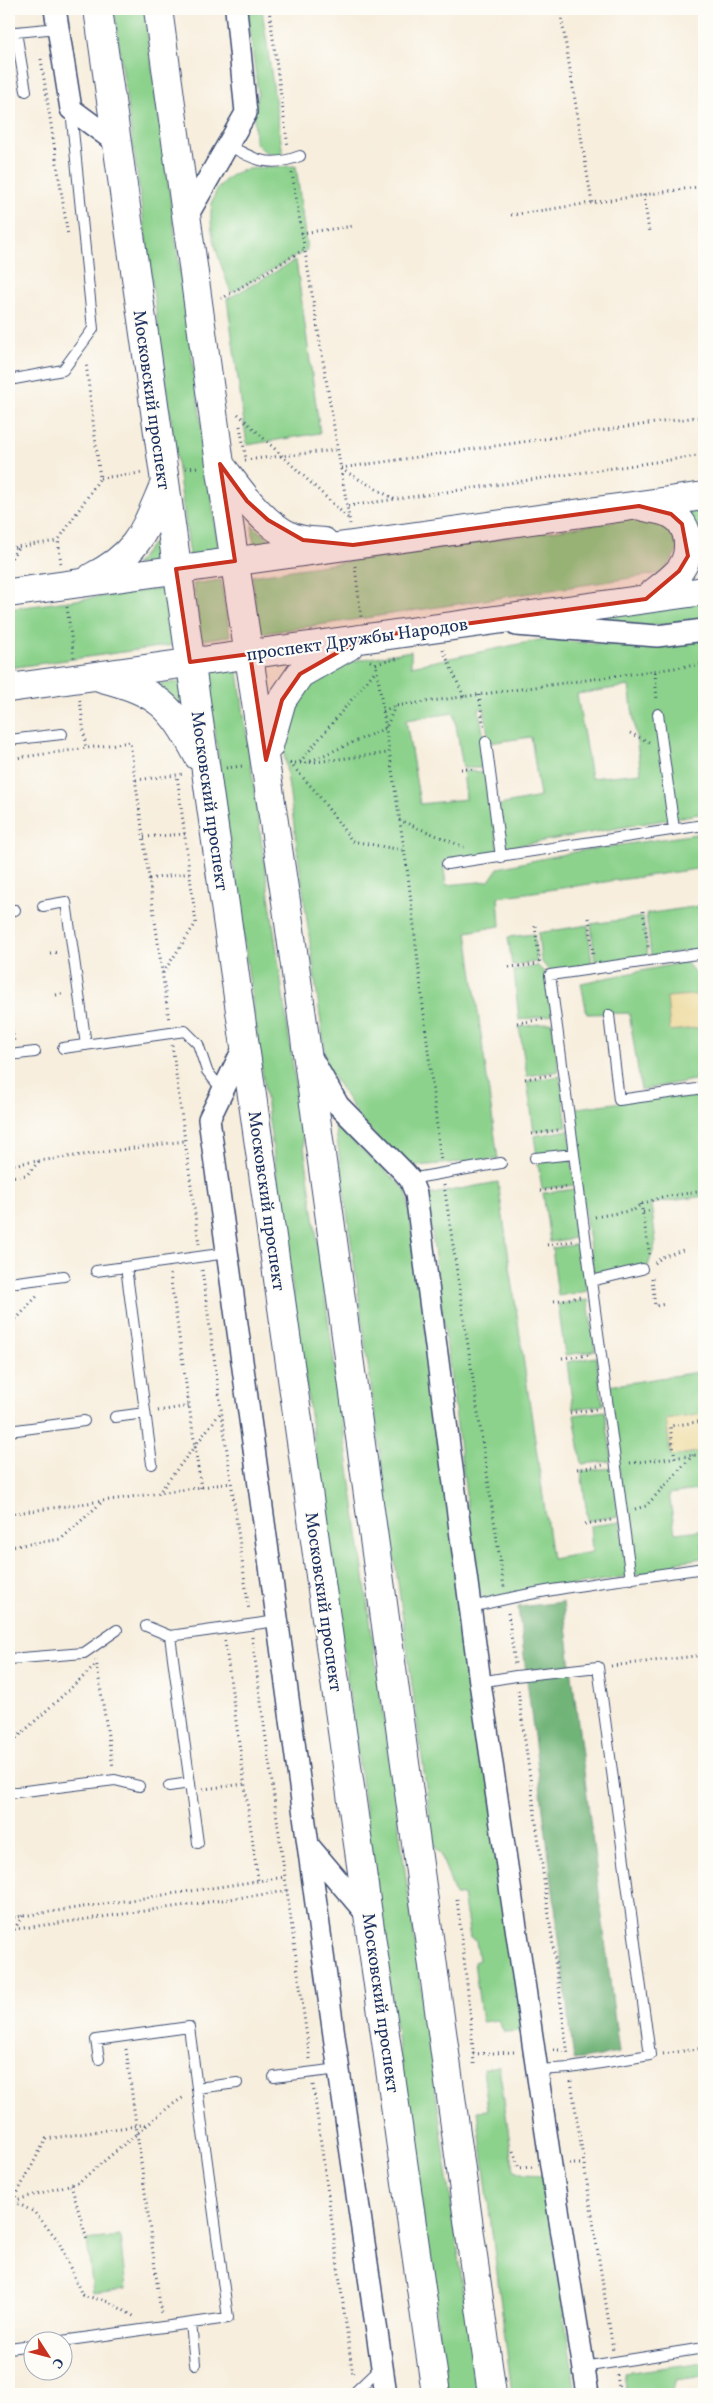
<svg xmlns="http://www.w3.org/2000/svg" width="713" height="2403" viewBox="0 0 713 2403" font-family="Vollkorn,serif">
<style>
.green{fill:#8cd28c;stroke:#548075;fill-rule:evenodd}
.forest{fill:#71b478;stroke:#46726b}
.sand{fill:#eeda9e;stroke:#84847e}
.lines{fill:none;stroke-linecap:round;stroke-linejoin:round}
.service-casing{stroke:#3c4c71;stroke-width:12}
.minor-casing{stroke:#3c4c71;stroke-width:24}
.secondary-casing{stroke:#3c4c71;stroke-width:30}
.path{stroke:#3c4c71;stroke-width:3;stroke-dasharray:1 4;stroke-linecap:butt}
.service{stroke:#fff;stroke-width:10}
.minor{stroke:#fff;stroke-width:21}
.secondary{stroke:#fff;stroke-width:28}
.marked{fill:#c8321e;fill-opacity:0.2;stroke:#c8321e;stroke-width:4;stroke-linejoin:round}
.labels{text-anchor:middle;stroke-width:4.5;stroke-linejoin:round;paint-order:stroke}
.street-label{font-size:18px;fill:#1b2f5e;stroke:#fdfcf7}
</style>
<rect width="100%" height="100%" fill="#fdfcf7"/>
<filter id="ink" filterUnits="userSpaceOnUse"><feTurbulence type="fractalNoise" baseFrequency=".02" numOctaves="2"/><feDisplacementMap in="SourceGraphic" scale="10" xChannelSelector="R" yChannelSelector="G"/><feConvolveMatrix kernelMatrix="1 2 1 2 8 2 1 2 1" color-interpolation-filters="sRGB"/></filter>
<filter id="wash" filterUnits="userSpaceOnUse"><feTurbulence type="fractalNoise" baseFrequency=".0096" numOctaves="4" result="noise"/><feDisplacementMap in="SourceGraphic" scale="20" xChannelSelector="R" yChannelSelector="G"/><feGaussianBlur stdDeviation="1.12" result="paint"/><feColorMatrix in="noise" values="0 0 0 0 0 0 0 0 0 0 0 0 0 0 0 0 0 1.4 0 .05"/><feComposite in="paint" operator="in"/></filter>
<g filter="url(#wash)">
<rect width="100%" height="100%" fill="#f7eedd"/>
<path class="green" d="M114,9h30l75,543 -29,4z
M247,9h15l21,146c-13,1 -21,-3 -28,-14l-1,-23 4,-25z
M296,166l11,84 -76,43c-12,-36 -42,-99 7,-121 13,-6 42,-5 58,-6z
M296,260l24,173 -73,12 -20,-146z
M704,509v60l-12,2 -9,-59z
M650,516l15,4 16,25 -18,28 -404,61 -7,-58z
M252,525l25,20 -23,3z
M158,537l3,25 -26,3z
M221,580l9,56 -28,4 -9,-56z
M165,588l8,57 -164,23v-59z
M704,597v24l-54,5 -58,-5 16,-11z
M544,639l80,7 80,-5v172l-201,35 -4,-43 41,-8 -9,-60 -42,6 -5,-35 -5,1 10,59h-26l-9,-55 -48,7 14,84 46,-5 -3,-28 27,1 8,82 -55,7 3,24 43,-4 9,-13 81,-17 125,-18v35l-206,29 2,29 -33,6 31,227 -81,7 -13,-3 -42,-41 -35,-55 -46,-337 4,-24 34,-36 34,-9 58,-10v15zM629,686l12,87 -50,5 -14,-84z
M237,665l241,1729h-31l-241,-1724z
M181,682l4,26 -27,-24z
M699,906l4,43 -52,7 -5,-42z
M643,917l5,39 -53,8 -4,-40z
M588,925l4,39 -42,8 -9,-11 -3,-28z
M534,934l3,28 -25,3 -4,-28z
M686,962l10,12 8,-1v105l-63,12 -12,-77 -42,1 -6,-31z
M538,966l9,9 5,40 -33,5 -5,-50z
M552,1022l7,49 -32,5 -8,-49z
M560,1076l7,50 -33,6 -7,-51z
M704,1091v105l-53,8 5,38 -8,24 -54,11 -24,-168z
M335,1125l71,65 119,841 -21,1 -6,-12 -16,2 -8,-60 5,-2 -3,-19 -6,-3 -7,-43h-8l-14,-41 -7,-9z
M569,1130l3,20 -35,6 -3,-20z
M567,1158l4,2 4,25 -33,4 -4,-26z
M498,1182l54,377 40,-7 -2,-26 30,-4 8,54 -144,25 -6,-14 -51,-392z
M575,1189l6,48 -31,5 -7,-49z
M581,1244l7,47 -30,5 -6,-48z
M588,1300l7,51 -30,4 -7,-51z
M596,1357l7,48 -30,4 -6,-47z
M704,1371v43l-37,6 4,36 33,-5v38l-35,5 6,39 26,-3 2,28 -27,4 -1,8 -43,5 -23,-189z
M605,1411l7,50 -30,3 -8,-49z
M612,1468l7,48 -31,5 -7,-50z
M499,2066l15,104 10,4 19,1 33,219h-64l-35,-283 11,-1 -5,-41z
M120,2236l6,53 -33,4 -6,-53z
M704,2362v14l-28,4 -4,9 2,5h-47l-3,-21z"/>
<path class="forest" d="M563,1602l56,451 -45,7 -56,-453z"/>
<path class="sand" d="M704,994v33l-34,4 -3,-34z
M704,1414v37l-33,5 -5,-36z"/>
</g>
<g filter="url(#ink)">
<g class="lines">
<g class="service-casing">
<path id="service" d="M26,91l-10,-59 42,-4
M228,145c27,15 41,23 72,11
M9,380l54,-10 30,-41 -22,-219
M658,714l16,115
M9,740l53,-6
M486,742l15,115
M447,864l257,-39
M43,906l23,-4 20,143
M9,911l6,-1
M609,1015l10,85 85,-12
M63,1048l122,-17 13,13 9,27 16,20
M9,1055l26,-3
M535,1158l39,-4
M410,1179l91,-16
M96,1271l30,-4
M591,1281l51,-12
M9,1283l55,-7
M115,1417l30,-4
M9,1431l75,-10
M152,1464l-26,-197 101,-14
M631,1579l-81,-604 154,-22
M472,1607c76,-20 154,-27 232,-39
M146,1626l24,10
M9,1659l75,-6 33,-23
M480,1682l36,-6 82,-9 52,388 -80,13 -32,2
M169,1786l21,-3
M9,1793l106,-13 24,6
M198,1843l-28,-207 107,-15
M99,2059l-3,-19 93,-13 8,61
M274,2077l65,-8
M191,2323l4,41
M62,2341l166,-23 -31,-230 40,-5
M9,2348l23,-3
M583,2367l121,-19
M353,2394l28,-27"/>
</g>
<g class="minor-casing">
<path id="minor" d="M55,9l16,100 46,34
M187,216l59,-103 -10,-104
M516,625l141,11 47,-6
M245,1045l-36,74 127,931 50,344
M312,1059l26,46 65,66 7,8 6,15 64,488 71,484 37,228
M308,1845l61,72"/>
</g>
<g class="secondary-casing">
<path id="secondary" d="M98,9l338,2385
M158,9l62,455 68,451 204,1479
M222,467c19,25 39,55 68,69 10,5 22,5 34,6
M644,507c8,2 19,3 27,7 20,10 22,41 8,57 -9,10 -22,19 -33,28
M92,577c47,-24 52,-46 72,-92
M9,593l695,-97
M102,678c57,15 69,27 96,78
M9,688l695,-97
M269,746l13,-46 18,-26 49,-28"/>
</g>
<path class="path" d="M269,9l19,138
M560,9l32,194
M41,59l27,177
M292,173l58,351
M644,195l5,37
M511,215l193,-29
M301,233l54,-7
M221,299l82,-49
M238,414l110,104
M240,426l6,33
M245,460l91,-10
M186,468l13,-1
M341,468l363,-52
M341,469l53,30
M100,478l42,-5
M348,506l356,-51
M9,548l49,-7
M9,562l9,-15
M61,563l-3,-22 42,-63 -14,-115
M355,566l6,51
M67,607l7,51
M443,650l21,47
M370,661l6,3 32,211 33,287
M376,664l24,-6
M655,672l2,29
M479,695l5,34
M80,700l6,49
M383,711l12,-5 309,-42
M630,733l19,9
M9,759l121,-17 39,279
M300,762l76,-92
M290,763l26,29 36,49 50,9
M290,763h16l82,-10
M306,763l80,-35 9,-22
M226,768l16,-2
M461,769h15
M136,780l48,-6
M399,820l65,27
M144,837l41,-3
M149,879l41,-6
M9,884l2,-4
M701,902l3,37
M643,911l5,36
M589,918l4,37
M535,926l5,39
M50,953l9,-1
M509,967l30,-3
M163,973l33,-50 -19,-148
M56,995l9,-2
M9,1015l5,26
M517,1023l27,-4
M172,1045l27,199
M525,1079l26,-4
M532,1134l27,-4
M9,1165l176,-24
M9,1177l18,-2 12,-14
M444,1185l60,402
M540,1191l26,-4
M641,1204l9,53
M643,1212l9,-2
M595,1217l39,-7 7,-6 21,-7 42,-6
M547,1245l27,-4
M655,1263l7,-6 21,-7
M202,1270l47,341
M170,1274l31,214
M652,1278l3,28 11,-2
M554,1301l27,-4
M9,1327l30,-33
M562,1358l27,-3
M158,1411l31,-5
M570,1413l26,-4
M675,1458l-5,-32 34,-5
M630,1463l74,-9
M577,1469l27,-4
M158,1494l63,-82
M635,1509l11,-3 47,-51
M9,1514l222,-31
M585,1524l26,-4
M9,1547l52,-8 41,-37
M508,1613l7,51
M252,1637l58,422
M225,1641l33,240
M96,1660l17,107
M611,1666l93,-11
M518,1690l50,365
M9,1745l88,-81
M203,1789l42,-5
M457,1899l13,111 4,54
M9,1918l276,-41
M9,1930l278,-39
M9,1938l14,-23
M126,2049l35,264
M553,2050h14
M473,2054l42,-2
M663,2054l41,-6
M571,2081l42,268
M313,2085l40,291
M513,2151l6,17 14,-1
M569,2164h14
M71,2185l16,55
M9,2199l25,13 24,28 24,55 27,7 26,15
M13,2201l33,-62 102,-15
M9,2209l4,-8 66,-19 91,-76 14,-9
M617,2375l3,19"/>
<use href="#service" class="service"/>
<use href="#minor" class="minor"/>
<use href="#secondary" class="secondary"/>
</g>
</g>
<path class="marked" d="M220,464l27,37 21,19 35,20 50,5 286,-39 32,8 11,10 6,32 -9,15 -33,28 -283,39 -63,36 -18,26 -16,60 -16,-106 -60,8 -14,-93 59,-8z"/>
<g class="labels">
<g class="street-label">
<text transform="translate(152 400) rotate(82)" y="6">Московский проспект</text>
<text transform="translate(357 639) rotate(-8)" y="6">проспект Дружбы Народов</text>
<text transform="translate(210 801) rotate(82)" y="6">Московский проспект</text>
<text transform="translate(267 1201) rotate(82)" y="6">Московский проспект</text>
<text transform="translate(324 1602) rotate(82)" y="6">Московский проспект</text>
<text transform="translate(381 2003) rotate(82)" y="6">Московский проспект</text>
</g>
</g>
<rect width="713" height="2403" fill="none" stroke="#fdfcf7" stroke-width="30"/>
<g transform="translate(48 2356) rotate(126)"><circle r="24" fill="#fdfcf7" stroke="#a3aaba"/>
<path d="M0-4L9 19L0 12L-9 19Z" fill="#c8321e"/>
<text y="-8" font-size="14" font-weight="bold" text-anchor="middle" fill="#1b2f5e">С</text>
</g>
</svg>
